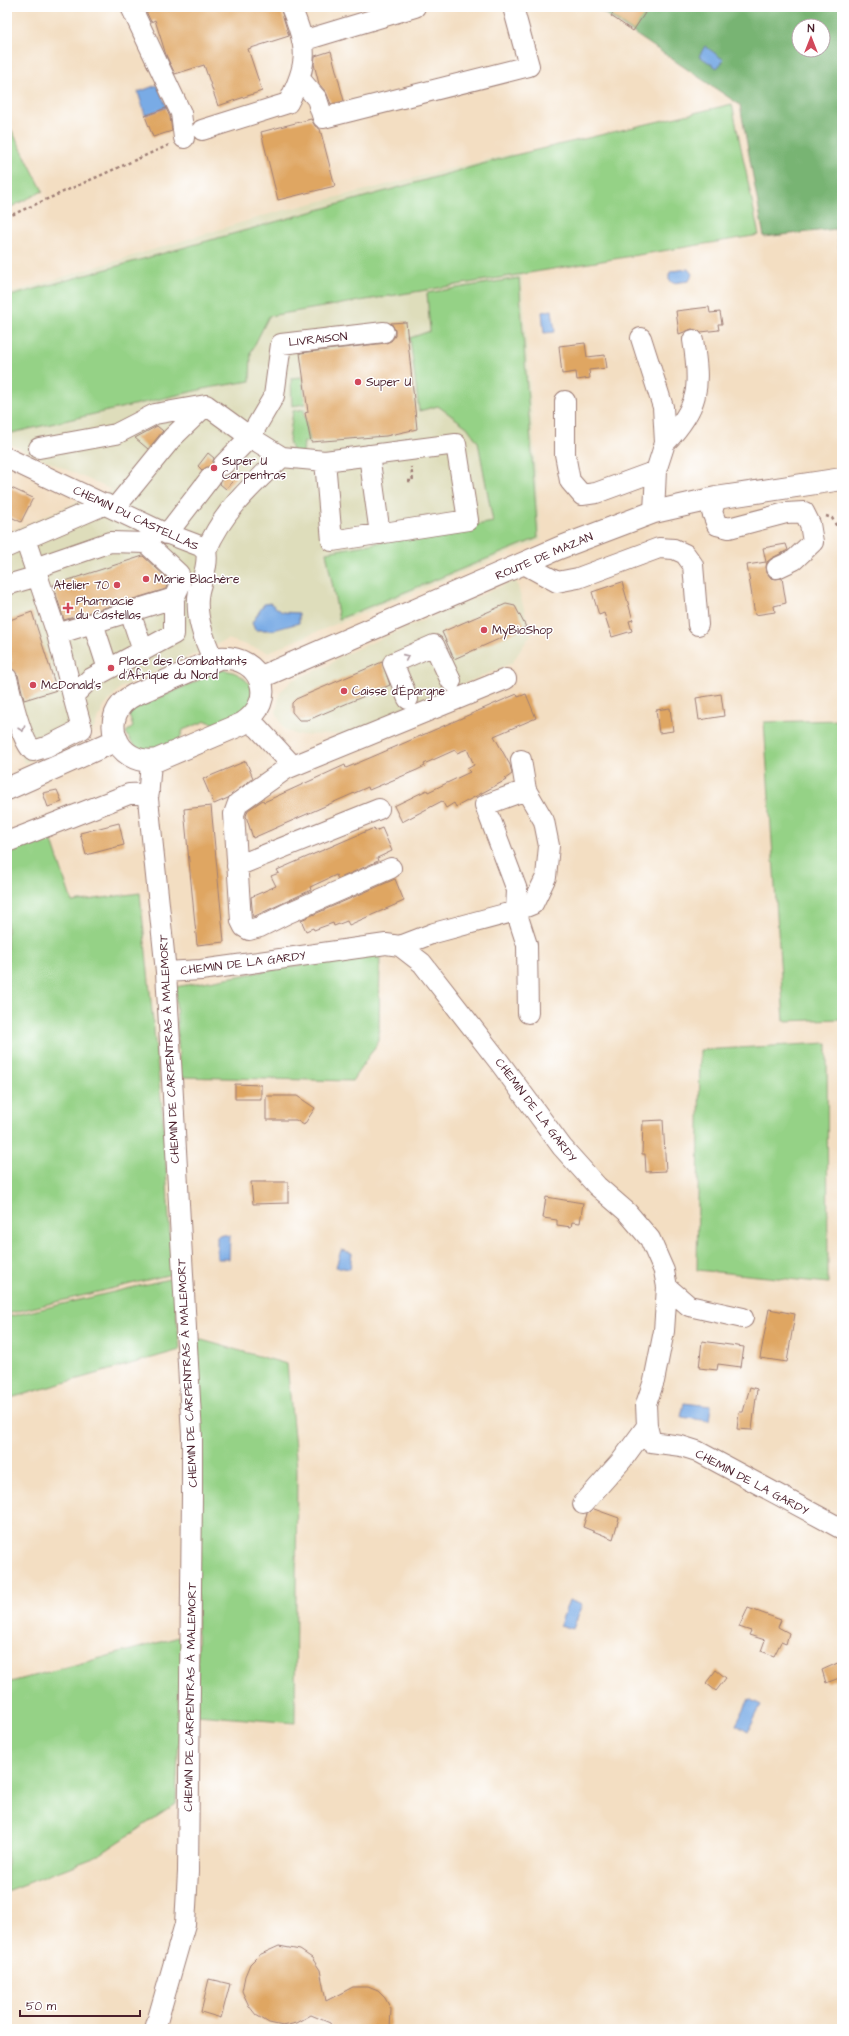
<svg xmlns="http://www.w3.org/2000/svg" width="849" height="2036" viewBox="0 0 849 2036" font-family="'Architects Daughter',sans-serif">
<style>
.built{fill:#deddbb}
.green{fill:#95d286;stroke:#707858}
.forest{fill:#78b473;stroke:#616a4f;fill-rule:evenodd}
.water{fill:#79abe5;stroke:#626588}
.building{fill:#dfa662}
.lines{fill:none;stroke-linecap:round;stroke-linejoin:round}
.minor-casing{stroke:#9e7e76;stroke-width:22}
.major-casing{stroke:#9e7e76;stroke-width:24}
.path{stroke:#9e7e76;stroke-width:2.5;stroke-dasharray:3 3;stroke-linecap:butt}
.minor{stroke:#fff;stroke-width:20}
.major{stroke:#fff;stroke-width:22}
.oneway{stroke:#ae9aa0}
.poi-dot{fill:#d1495b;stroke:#fff;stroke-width:1.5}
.labels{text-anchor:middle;stroke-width:3;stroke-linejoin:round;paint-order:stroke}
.street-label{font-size:12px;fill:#4a1f2b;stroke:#fff}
.poi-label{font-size:12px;fill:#4a1f2b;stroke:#fff;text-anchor:start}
</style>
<rect width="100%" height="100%" fill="#fff"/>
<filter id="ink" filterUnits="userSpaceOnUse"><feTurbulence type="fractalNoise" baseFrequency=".025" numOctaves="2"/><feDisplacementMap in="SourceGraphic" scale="8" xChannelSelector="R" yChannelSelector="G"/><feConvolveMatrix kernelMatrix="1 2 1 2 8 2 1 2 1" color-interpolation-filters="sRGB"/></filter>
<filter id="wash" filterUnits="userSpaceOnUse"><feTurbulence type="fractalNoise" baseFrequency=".012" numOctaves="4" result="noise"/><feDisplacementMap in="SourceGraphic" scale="16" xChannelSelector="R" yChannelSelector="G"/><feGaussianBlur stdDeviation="0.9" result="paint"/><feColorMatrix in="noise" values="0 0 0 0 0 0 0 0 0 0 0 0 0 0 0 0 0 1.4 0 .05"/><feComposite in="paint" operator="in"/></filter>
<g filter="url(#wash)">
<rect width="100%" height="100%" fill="#f3dec2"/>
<path class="built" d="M513,153l28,387 -273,112 -40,-13 -108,49 -16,19 -12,25 -68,31 -17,-57v-173l71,-31 34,-12 -105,-47v-149l266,-81z
M516,580l15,54 -19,29 -163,71 -52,1 -13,-6 -8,-17 4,-20 13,-12 36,-15 12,-9z"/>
<path class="green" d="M732,104l27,131 -490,81 -18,36 -1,29 -42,7 -201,46v-137l504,-141z
M7,121l36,70 -36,18z
M519,278l19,260 -199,81 -13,-67 167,-30 -15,-80 -11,-15 -29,-21 -19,5 -9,-73 20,-7 -3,-38z
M302,377l3,27 -13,2 -1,-28z
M305,409l-1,4 6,29h-6l-1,11 -11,-2 -3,-10 4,-30z
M221,670c20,0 42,18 25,39 -7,7 -22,11 -31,15l-9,-3 -23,9 -3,9c-21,9 -43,22 -54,-7l7,-5 -4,-12 6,-6z
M842,720v299l-58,2 -20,-299z
M49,832l23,70 68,-9 24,236 8,145 -165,40v-465z
M380,951l-1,90 -27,40 -172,-4 -5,-90z
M827,1043l1,240 -131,-13 3,-220z
M173,1278l7,72 -173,49v-82z
M198,1339l89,25 10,104 -2,255 -98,-8z
M183,1636l-7,168 -80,53 -89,34v-208z"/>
<path class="forest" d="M595,7h247v258l-6,-36 -72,8 -24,-132zM799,26h24v24h-24z"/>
<path class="water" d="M705,46l19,14 -7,8 -18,-12z
M157,85l10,22 -22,8 -7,-23z
M688,269l4,5 -3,7 -16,2 -4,-3v-5l2,-4z
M552,310l3,22 -11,1 -2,-21z
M270,603l12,9 17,1v10l-26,7h-18l-3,-7 12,-19z
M222,1234l8,2 -1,23h-12v-23z
M341,1250l11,3 -2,16 -14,-2z
M684,1403l27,3 -2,15 -28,-4z
M569,1600l13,5 -9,24 -13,-4z
M749,1699l12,6 -13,27 -12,-7z"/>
<g id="blocks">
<path class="building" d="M144,7h136l9,29 -41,13 14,42 -44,15 -14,-41 -29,9 -9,-19 -11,-35 -4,2z
M617,7h19l9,6 -12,18 -22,-15z
M331,51l13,50 -13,3 -5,-12 -7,-8 -5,-20 1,-8z
M166,108l4,9 2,14 -19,6 -8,-21z
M311,119l4,7 5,3 15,57 -57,14 -17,-68z
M709,307l1,6 10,-1 2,12h-4l1,6 -18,2 -9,-3 -13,5 -3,-23z
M406,322l11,107 -31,7 -75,6 -6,-29 3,-1 -8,-59 86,-10 5,-2 4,-5v-6l-4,-7z
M585,343l2,14 18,-2 2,13 -18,2 1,8 -13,2 -1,-8 -14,2 -3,-28z
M157,426l6,5 -15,18 -13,-11z
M208,453l6,5 -2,8 -10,4 -4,-4z
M232,472l5,4 -11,13 -6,-5 2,-8z
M7,486l26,12 -12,24 -14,-7z
M786,544l2,6 -16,8 -5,4 -1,5 1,6 4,5 5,1 6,-1 4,25 -12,3 1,6 -20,3 -8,-50 19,-3 -3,-14z
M143,556l25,23 -2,10 -102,31 -11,-35z
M622,582l11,38 -4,1 3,10 -20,6 -8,-24 -5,2 -7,-23z
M506,604l9,2 11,21 -72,32 -12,-27z
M32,612l25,78 -33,10 -6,-25 -7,-7 -1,-6 2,-1 -5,-15v-25z
M382,662l8,23 -82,35h-9l-7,-8v-9l4,-4z
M517,694l1,3 8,-3 10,24 -42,18 16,29 2,9 -7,5 1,1 -50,27 -2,-4 -8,5 -4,-7 -40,21 -8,-16 33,-16 1,2 42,-20 -3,-3 7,-4 -7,-16 -10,4 -2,-3 -31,14 1,2 -8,4 -48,20 -1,-3 -115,51 -7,-22 2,-6 15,-10 1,2 81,-37 1,3 26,-11z
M721,694l3,22 -25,4 -3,-22z
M670,708l3,23 -14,2 -3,-23z
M246,761l7,17 -25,20 -14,6 -11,-25z
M57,790l5,12 -14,5 -5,-14z
M211,806l13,136 -27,3 -13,-136z
M119,823l5,22 -38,10 -6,-22z
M374,828l1,3 7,-3 10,23 -15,7 1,3 -40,18 -2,-4 -26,12 1,3 -58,27 -2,-20 25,-11 -5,-10 8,-3 -2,-3z
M395,879l9,22 -55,24 -2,-4 -13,5 -1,-3 -19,7 -1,-2 -7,3 -5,-11z
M235,1084l26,1v14h-26z
M266,1096h31l18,12 -11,17 -8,-5h-30z
M663,1120l3,51 -20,1 -1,-18h-3l1,-33z
M251,1182h37v21l-35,1z
M546,1197l37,6 -3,20 -8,-1 -1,5 -14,-2v-5l-14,-2z
M769,1309l26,5 -8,48 -27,-4z
M702,1341l42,6 -3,20 -23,-3 -1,6 -18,-2z
M750,1387l7,2 -5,41 -15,-1 2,-17h4z
M594,1509l25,9 -6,21 -30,-12 4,-13z
M748,1608l33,12 -3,7 11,6 -3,11 -5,-2 -7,14 -13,-5 4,-11 -16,-5 2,-4 -12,-4z
M842,1661v16l-16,6 -4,-13z
M716,1670l10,8 -10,13 -10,-8z
M279,1946l21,4 12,8 8,12 6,31 27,-14h15l10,4 7,7 6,11 -1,20h-58l-2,-6 -19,-8 -14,8 -14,3 -14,-3 -13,-8 -7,-9 -7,-15 3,-15 5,-12 9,-9z
M209,1979l21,5 -9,34 -20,-6z"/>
</g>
</g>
<g filter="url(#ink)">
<use href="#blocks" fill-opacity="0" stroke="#9e7e76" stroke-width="1"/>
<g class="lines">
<g class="minor-casing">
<path id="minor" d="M131,7l50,106 3,25
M302,41l113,-34
M300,79l17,20 6,19 206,-52 -16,-59
M202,130l86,-27c21,-40 20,-55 3,-96
M641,338l22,69 2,36 -9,28
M565,401v53l5,27 12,14 14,-2 60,-22 -2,41
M665,443c34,-36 36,-55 28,-103
M39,448l77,-14 39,-20 51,-9
M369,455l11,79
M7,458l151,72 42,16 6,5c3,14 -4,27 -7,40 -5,23 5,49 15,70
M223,465l27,-28 32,20
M716,498l-4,14 5,13 12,3 57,-15 18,-1 6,12 3,18 -19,18 -17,8
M106,504l-81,35 32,95 16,62 17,-17 84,-45v-36l6,-13 -1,-11 -33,-31 12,-13
M115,508l57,-70 34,-33 44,32 24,-41 7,-52 103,-12
M167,534l44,-57
M7,547l18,-8
M206,551c17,-40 45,-65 76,-94l43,4 7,80 136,-21 -12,-76 -131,17
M524,564l33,18 21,-4 81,-30 15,1 11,5 8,11 5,60
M35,568l75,-26 36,1
M7,585l31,-9
M130,612l13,39
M93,623l15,46
M57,634l117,-36
M7,678c4,17 14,63 26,73l13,-4 36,-18 -9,-33
M408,699l-15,-36 41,-18 17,36
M248,721l10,7 35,38
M521,760l5,30
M151,762l-3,37 18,173 26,463v60l-4,377 -3,52 -30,105
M7,842l122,-48 20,-1
M237,866l142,-57
M391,868l-105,46 -26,13 -11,3 -5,-3 -3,-6 -7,-107 4,-11 48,-34 220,-90
M400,946l34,-13 82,-22 1,-21 -32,-85 41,-15 18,31 5,25 -3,31 -13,27 -17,7 11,34 1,68
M166,972l35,-2 185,-26 14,2 22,17 78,100 62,84 35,39 30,26 23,27 14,32 3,16 -3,44 -10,50 -8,23 1,22 4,16 30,4 16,5 145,78
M667,1287l22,19 54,12
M583,1504l39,-44 25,-34"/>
</g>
<g class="major-casing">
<path id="major" d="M219,658c43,-3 60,43 23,66l-85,36c-42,7 -61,-46 -23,-65z
M259,678l300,-130 95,-36 62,-14 126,-19
M7,789l110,-49"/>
</g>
<path class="path" d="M7,217l162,-72
M408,481h5l-2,-14
M826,516l6,2 8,14"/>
<use href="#minor" class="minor"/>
<use href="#major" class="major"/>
</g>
<defs><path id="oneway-chevron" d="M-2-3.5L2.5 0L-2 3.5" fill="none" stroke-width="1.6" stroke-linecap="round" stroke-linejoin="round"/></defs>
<g class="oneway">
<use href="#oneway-chevron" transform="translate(406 657) rotate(-24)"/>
<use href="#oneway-chevron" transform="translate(22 729) rotate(71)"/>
</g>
</g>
<g class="poi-dot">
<circle cx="358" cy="382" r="4"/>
<circle cx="214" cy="468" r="4"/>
<circle cx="146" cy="579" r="4"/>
<circle cx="117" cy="585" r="4"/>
<path d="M66 602h4v4h4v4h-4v4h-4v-4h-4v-4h4z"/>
<circle cx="484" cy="630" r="4"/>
<circle cx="111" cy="668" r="4"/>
<circle cx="33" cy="685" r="4"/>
<circle cx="344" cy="691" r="4"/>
</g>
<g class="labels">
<g class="street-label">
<text transform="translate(318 339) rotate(-6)" y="4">LIVRAISON</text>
<text transform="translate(136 518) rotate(25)" y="4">CHEMIN DU CASTELLAS</text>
<text transform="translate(544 556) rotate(-23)" y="4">ROUTE DE MAZAN</text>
<text transform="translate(243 963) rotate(-7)" y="4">CHEMIN DE LA GARDY</text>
<text transform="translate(169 1049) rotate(-93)" y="4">CHEMIN DE CARPENTRAS À MALEMORT</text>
<text transform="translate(536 1110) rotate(53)" y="4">CHEMIN DE LA GARDY</text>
<text transform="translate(187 1373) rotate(-93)" y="4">CHEMIN DE CARPENTRAS À MALEMORT</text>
<text transform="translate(752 1482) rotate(28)" y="4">CHEMIN DE LA GARDY</text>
<text transform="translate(190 1697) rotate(-89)" y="4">CHEMIN DE CARPENTRAS À MALEMORT</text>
</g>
<g class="poi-label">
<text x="366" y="386">Super U</text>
<text x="222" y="465">Super U<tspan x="222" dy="14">Carpentras</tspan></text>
<text x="154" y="583">Marie Blachère</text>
<text x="109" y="589" text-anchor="end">Atelier 70</text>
<text x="76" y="605">Pharmacie<tspan x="76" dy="14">du Castellas</tspan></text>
<text x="492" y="634">MyBioShop</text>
<text x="119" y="665">Place des Combattants<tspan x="119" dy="14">d’Afrique du Nord</tspan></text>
<text x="41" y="689">McDonald's</text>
<text x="352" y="695">Caisse d'Épargne</text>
</g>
</g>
<rect width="849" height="2036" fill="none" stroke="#fff" stroke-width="24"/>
<g transform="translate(811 38)"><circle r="19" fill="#ffffff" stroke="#b7a5aa"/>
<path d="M0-3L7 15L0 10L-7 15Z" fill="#d1495b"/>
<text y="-6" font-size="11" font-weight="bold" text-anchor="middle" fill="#4a1f2b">N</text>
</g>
<path d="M20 2010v6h120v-6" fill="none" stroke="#4a1f2b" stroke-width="2"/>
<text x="26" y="2010" font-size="12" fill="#4a1f2b" stroke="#ffffff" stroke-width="3" paint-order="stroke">50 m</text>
</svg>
